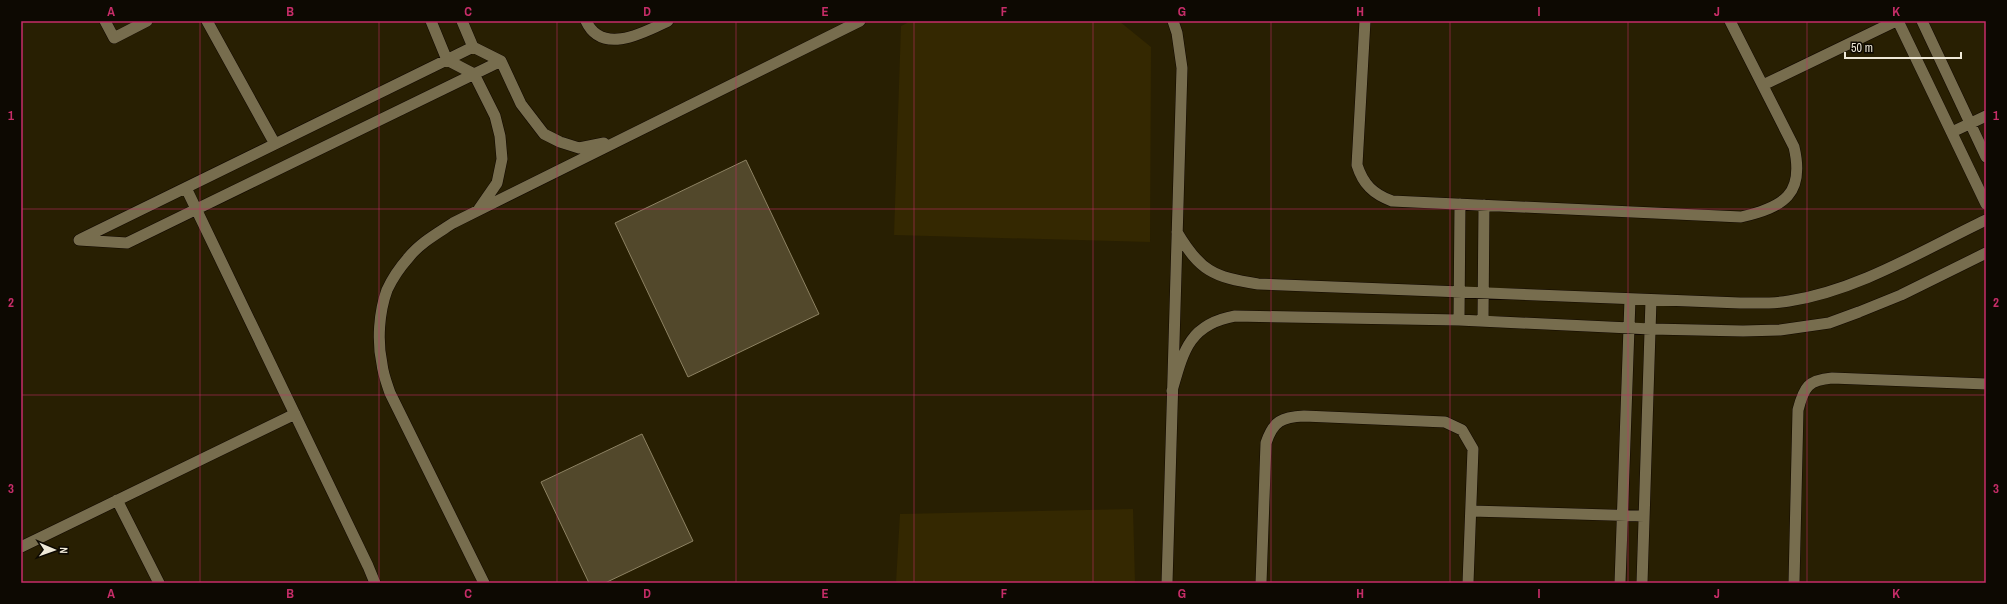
<svg xmlns="http://www.w3.org/2000/svg" width="2007" height="604" viewBox="0 0 2007 604" font-family="'Archivo Narrow',sans-serif">
<style>
.built{fill:#342801}
.building{fill:#52482b;stroke:#8d8263}
.lines{fill:none;stroke-linecap:round;stroke-linejoin:round}
.minor-casing{stroke:#110800;stroke-width:12}
.minor{stroke:#776d4e;stroke-width:11}
.grid{fill:none;stroke:#c62d68;stroke-width:1;stroke-opacity:0.55}
.neatline{fill:none;stroke:#c62d68;stroke-width:1.5}
.grid-label{font-size:13px;text-anchor:middle;font-weight:bold;fill:#c62d68}
</style>
<rect width="100%" height="100%" fill="#281f02"/>
<path class="built" d="M911,21h208l32,26 -1,195 -256,-7 7,-209z
M1133,509l2,74h-239l4,-69z"/>
<path class="building" d="M746,160l73,154 -131,63 -73,-154z
M642,434l51,107 -88,42h-16l-48,-101z"/>
<g class="lines">
<g class="minor-casing">
<path id="minor" d="M105,21l9,17 33,-17
M207,21l68,123
M431,21l16,39 27,14 21,42 5,20 2,23 -5,24 -18,26
M462,21l11,26 28,14 20,43 23,30 16,8 19,6 25,-5
M586,21c16,35 59,11 82,0
M1365,21l-8,144c6,19 16,29 35,36l349,16c43,-10 64,-23 53,-70l-64,-126
M1898,21l88,183
M1922,21l64,136
M1763,85l133,-64
M1952,132l34,-16
M186,188l182,378 7,17
M1177,232c23,39 36,45 81,52l482,19c16,0 33,1 49,-2 70,-11 134,-51 197,-81
M81,239l392,-192
M79,240l48,3 374,-182
M1459,320l1,-116
M1483,321l1,-116
M1172,391c11,-39 17,-67 63,-75l224,4 192,9 92,2 37,-1 49,-7 30,-11 42,-17 85,-42
M117,500l42,83
M1471,511l173,5
M21,547l274,-133
M484,583l-94,-190c-3,-9 -7,-19 -8,-29 -5,-23 -3,-52 5,-74 5,-11 14,-24 22,-33 11,-14 29,-24 44,-34l407,-202
M1167,583l15,-515 -5,-35 -4,-12
M1261,583l5,-140c7,-22 16,-26 38,-27l141,6 17,8 11,19 -5,134
M1620,583l10,-284
M1642,583l9,-283
M1794,583l4,-173c6,-23 10,-30 34,-32l154,6"/>
</g>
<use href="#minor" class="minor"/>
</g>
<path class="grid" d="M200,21v562M379,21v562M557,21v562M736,21v562M914,21v562M1093,21v562M1271,21v562M1450,21v562M1628,21v562M1807,21v562M21,209h1965M21,395h1965"/>
<rect width="2007" height="604" fill="none" stroke="#0d0902" stroke-width="44"/>
<g transform="translate(54 550) rotate(92)" stroke="#0d0902" stroke-width="3" paint-order="stroke">
<path d="M0-3L7 15L0 10L-7 15Z" fill="#efe9d8"/>
<text y="-6" font-size="11" font-weight="bold" text-anchor="middle" fill="#efe9d8">N</text>
</g>
<path d="M1845 52v6h116v-6" fill="none" stroke="#efe9d8" stroke-width="2"/>
<text x="1851" y="52" font-size="12" fill="#efe9d8" stroke="#0d0902" stroke-width="3" paint-order="stroke">50 m</text>
<rect x="22" y="22" width="1963" height="560" class="neatline"/>
<g class="grid-label">
<text x="111" y="16">A</text>
<text x="290" y="16">B</text>
<text x="468" y="16">C</text>
<text x="647" y="16">D</text>
<text x="825" y="16">E</text>
<text x="1004" y="16">F</text>
<text x="1182" y="16">G</text>
<text x="1360" y="16">H</text>
<text x="1539" y="16">I</text>
<text x="1717" y="16">J</text>
<text x="1896" y="16">K</text>
<text x="11" y="120">1</text>
<text x="1996" y="120">1</text>
<text x="11" y="307">2</text>
<text x="1996" y="307">2</text>
<text x="11" y="493">3</text>
<text x="1996" y="493">3</text>
<text x="111" y="598">A</text>
<text x="290" y="598">B</text>
<text x="468" y="598">C</text>
<text x="647" y="598">D</text>
<text x="825" y="598">E</text>
<text x="1004" y="598">F</text>
<text x="1182" y="598">G</text>
<text x="1360" y="598">H</text>
<text x="1539" y="598">I</text>
<text x="1717" y="598">J</text>
<text x="1896" y="598">K</text>
</g>
</svg>
